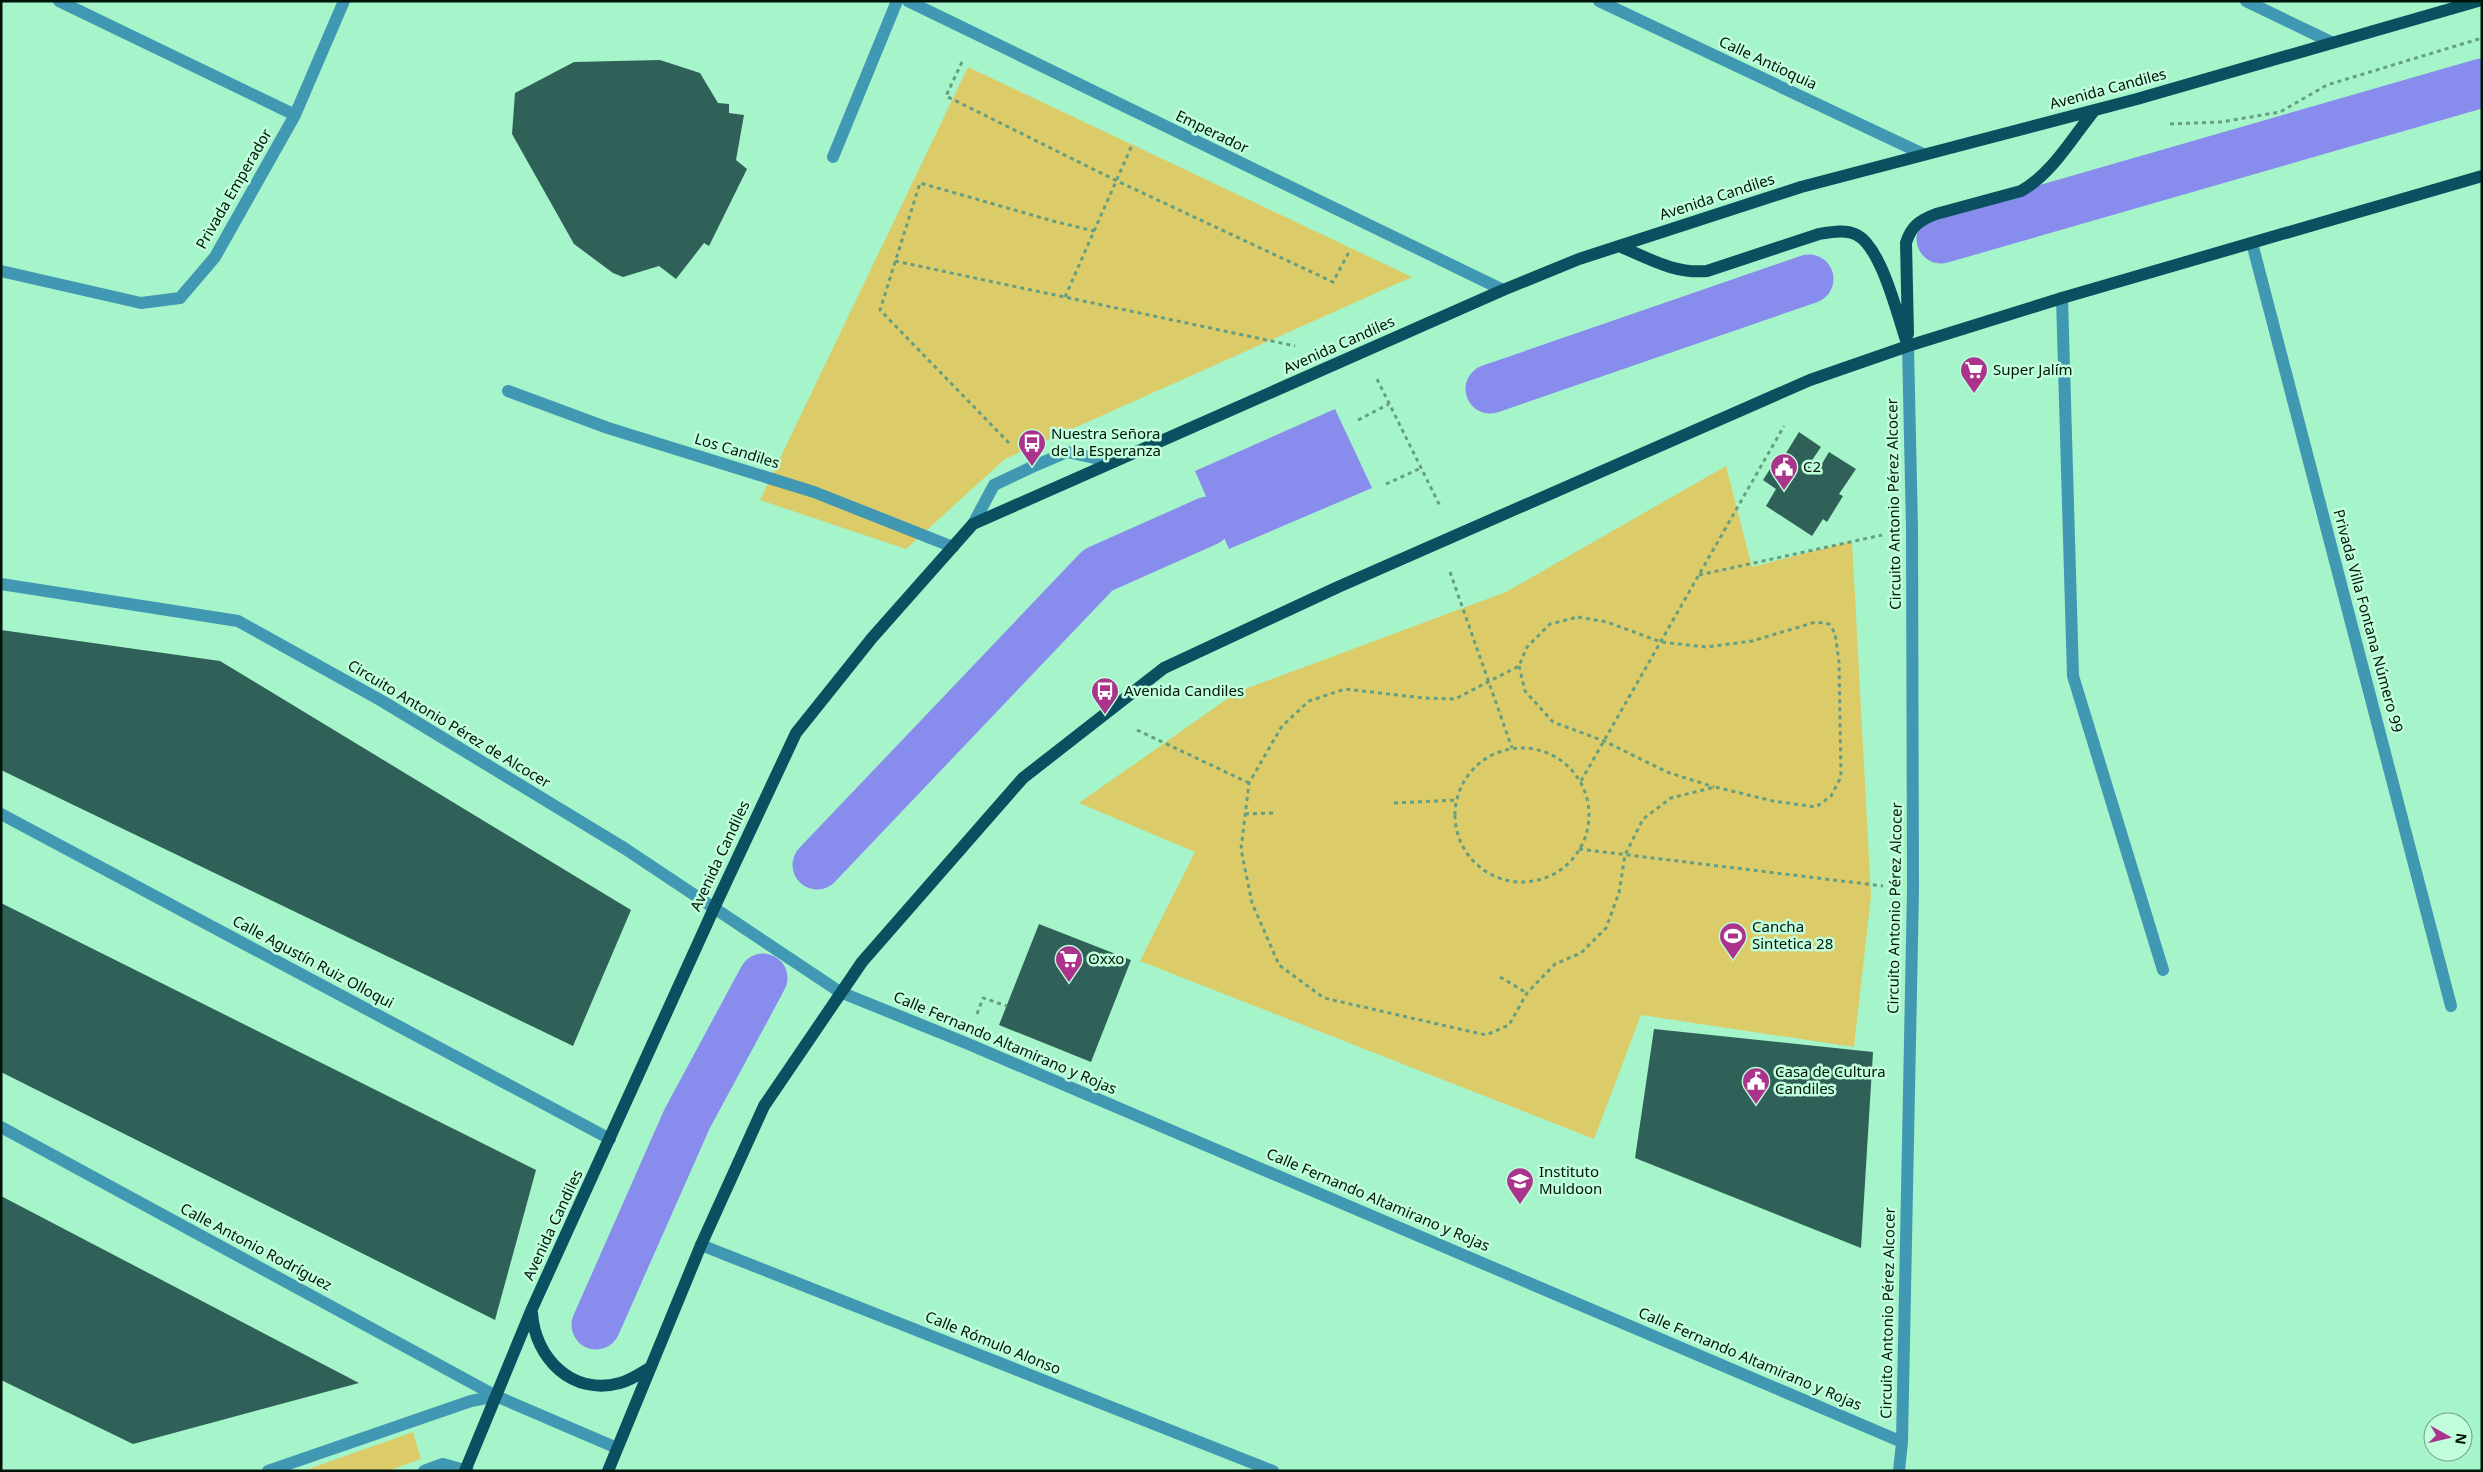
<svg xmlns="http://www.w3.org/2000/svg" width="2483" height="1472" viewBox="0 0 2483 1472" font-family="'Noto Sans',sans-serif">
<style>
.green{fill:#dbcb69}
.water{fill:#888ded}
.lines{fill:none;stroke-linecap:round;stroke-linejoin:round}
.canal{stroke:#888ded;stroke-width:49}
.building{fill:#2f6158}
.path{stroke:#669f80;stroke-width:3;stroke-dasharray:4 4;stroke-linecap:butt}
.minor{stroke:#4198b2;stroke-width:12}
.major{stroke:#0b5061;stroke-width:12}
.labels{text-anchor:middle;stroke-width:5;stroke-linejoin:round;paint-order:stroke}
.street-label{font-size:15px;fill:#00150a;stroke:#c0fedc}
.poi-label{font-size:15px;fill:#00150a;stroke:#c0fedc;text-anchor:start}
</style>
<rect width="100%" height="100%" fill="#a6f5ca"/>
<path class="green" d="M968,67l444,210 -407,182 -99,90 -146,-49z
M1726,466l26,101 100,-26 19,355 -17,151 -213,-32 -47,124 -454,-178 55,-109 -116,-49 158,-111 269,-100z
M413,1432l8,27 -33,12h-85z"/>
<path class="water" d="M1335,409l37,79 -143,61 -34,-78z"/>
<g class="lines">
<path class="canal" d="M1941,239l541,-156
M1490,389l319,-110
M817,865l281,-295 110,-49
M596,1325l91,-206 76,-141"/>
</g>
<path class="building" d="M660,60l40,13 18,30 11,1v9l15,2 -8,45 11,9 -38,77 -5,-3 -28,36 -17,-13 -36,11 -10,-4 -39,-29 -62,-110 3,-41 59,-31z
M1799,432l22,15 -13,19 9,6 12,-20 27,17 -17,25 4,2 -16,26 -4,-3 -11,17 -46,-30 10,-17 -13,-9 16,-25 4,3z
M1,630l219,31 411,249 -58,136 -572,-276z
M1,903l535,267 -41,150 -494,-248z
M1039,924l92,36 -40,102 -92,-37z
M1654,1029l219,23 -12,196 -226,-90z
M1,1196l358,187 -226,61 -132,-64z"/>
<g class="lines">
<path class="path" d="M962,62l-16,34 169,84 218,102 17,-32
M2170,124l51,-2 59,-10 47,-27 155,-47
M895,261l400,85
M1065,297l67,-152
M1377,379l64,129
M1358,420l31,-16
M1009,443l-129,-133 40,-127 133,38 41,10
M1386,484l35,-16
M1450,572l62,176
M1699,575l183,-40
M1578,617l29,5 54,20 45,5 46,-6 64,-19 13,2 6,9 4,29 2,115 -10,19 -15,11 -43,-6 -58,-14 -44,11 -28,21 -18,36 -6,38 -13,35 -25,25 -26,11 -28,29 -18,32 -23,10 -162,-37 -45,-33 -27,-62 -11,-54 8,-66 33,-57 27,-25 36,-12 79,9 31,1 64,-33 8,-19 23,-23z
M1519,666l6,25 28,31 51,19 63,31 47,15
M1137,730l112,53
M1455 815a67 67 0 1 1 134 0a67 67 0 1 1-134 0Z
M1581,781l203,-355
M1394,803l63,-3
M1245,814l28,-1
M1579,849l304,37
M1500,977l27,16
M977,1014l6,-16 24,8"/>
<path class="minor" d="M59,1l236,114
M908,1l595,289
M1599,1l324,153
M2246,1l85,41
M833,157l64,-156
M2252,243l199,763
M1,271l140,32 39,-5 35,-41 80,-142 49,-114
M2062,298l11,378 90,294
M508,391l100,37 206,64 139,55
M973,524l21,-39 38,-18 35,-15 46,10
M1,584l237,37 144,80 242,147 216,144 126,51 936,399
M1,814l609,325
M1,1127l495,269 121,52
M701,1245l572,226
M268,1471l203,-70 25,-5
M424,1471l19,-7 25,7
M1899,1471l3,-29 11,-552 -1,-361 -4,-183"/>
<path class="major" d="M1619,246c29,12 55,28 88,25l112,-37c12,-2 27,-5 38,1 25,13 41,83 51,111
M1908,334l-2,-91c5,-17 14,-23 30,-29l85,-23c31,-17 51,-53 73,-80
M532,1313c3,46 41,83 88,70 11,-3 21,-10 31,-16
M465,1471l66,-160 184,-405 81,-173 76,-95 101,-114 530,-234 76,-31 222,-72 336,-88 341,-98
M608,1471l93,-226 63,-139 98,-144 161,-184 141,-110 174,-81 472,-207 98,-34 154,-48 420,-122"/>
</g>
<defs>
<g id="supermarket-pin" transform="scale(1.4375)"><path d="M0 17L-7.5 6A9.5 9.5 0 1 1 7.5 6Z" fill="#aa348b" stroke="#c0fedc"/><path d="M-6-5.5h2.5l.6 2H6L4.5 2H-2.5L-4.4-4H-6ZM-1.5 3.2a1.3 1.3 0 1 0 .1 0ZM3 3.2a1.3 1.3 0 1 0 .1 0Z" fill="#fff"/></g>
<g id="bus-pin" transform="scale(1.4375)"><path d="M0 17L-7.5 6A9.5 9.5 0 1 1 7.5 6Z" fill="#aa348b" stroke="#c0fedc"/><path d="M-5-6H5V4H4V6H2V4H-2V6H-4V4H-5ZM-3.5-4V0h7V-4ZM-3.5 1.2v1.5H-2V1.2ZM2 1.2v1.5H3.5V1.2Z" fill="#fff"/></g>
<g id="civic-pin" transform="scale(1.4375)"><path d="M0 17L-7.5 6A9.5 9.5 0 1 1 7.5 6Z" fill="#aa348b" stroke="#c0fedc"/><path d="M-.6-6.5H3V-4.5H.6V-3L4-1V1h2V6H-6V1h2V-1L-.6-3ZM-1.2 2.5V6h2.4V2.5Z" fill="#fff"/></g>
<g id="stadium-pin" transform="scale(1.4375)"><path d="M0 17L-7.5 6A9.5 9.5 0 1 1 7.5 6Z" fill="#aa348b" stroke="#c0fedc"/><path d="M0-5a6.5 5 0 1 0 0 10a6.5 5 0 1 0 0-10ZM-3.5-1.8h7v3.6h-7Z" fill="#fff"/></g>
<g id="school-pin" transform="scale(1.4375)"><path d="M0 17L-7.5 6A9.5 9.5 0 1 1 7.5 6Z" fill="#aa348b" stroke="#c0fedc"/><path d="M0-5L7-2L0 1L-7-2ZM-4 1L0 2.5L4 1V4Q0 6-4 4Z" fill="#fff"/></g>
</defs>
<g fill-rule="evenodd">
<use href="#supermarket-pin" x="1974" y="370"/>
<use href="#bus-pin" x="1032" y="443"/>
<use href="#civic-pin" x="1784" y="467"/>
<use href="#bus-pin" x="1105" y="691"/>
<use href="#stadium-pin" x="1733" y="936"/>
<use href="#supermarket-pin" x="1069" y="959"/>
<use href="#civic-pin" x="1756" y="1081"/>
<use href="#school-pin" x="1520" y="1181"/>
</g>
<g class="labels">
<g class="street-label">
<text transform="translate(1768 63) rotate(25)" y="5">Calle Antioquia</text>
<text transform="translate(2108 89) rotate(-15)" y="5">Avenida Candiles</text>
<text transform="translate(1212 132) rotate(26)" y="5">Emperador</text>
<text transform="translate(234 189) rotate(-60)" y="5">Privada Emperador</text>
<text transform="translate(1717 197) rotate(-18)" y="5">Avenida Candiles</text>
<text transform="translate(1339 345) rotate(-24)" y="5">Avenida Candiles</text>
<text transform="translate(737 451) rotate(17)" y="5">Los Candiles</text>
<text transform="translate(1894 504) rotate(-91)" y="5">Circuito Antonio Pérez Alcocer</text>
<text transform="translate(2368 621) rotate(75)" y="5">Privada Villa Fontana Número 99</text>
<text transform="translate(449 724) rotate(31)" y="5">Circuito Antonio Pérez de Alcocer</text>
<text transform="translate(720 856) rotate(-65)" y="5">Avenida Candiles</text>
<text transform="translate(1895 908) rotate(-89)" y="5">Circuito Antonio Pérez Alcocer</text>
<text transform="translate(313 962) rotate(28)" y="5">Calle Agustín Ruiz Olloqui</text>
<text transform="translate(1005 1043) rotate(23)" y="5">Calle Fernando Altamirano y Rojas</text>
<text transform="translate(1378 1200) rotate(23)" y="5">Calle Fernando Altamirano y Rojas</text>
<text transform="translate(553 1225) rotate(-65)" y="5">Avenida Candiles</text>
<text transform="translate(256 1247) rotate(28)" y="5">Calle Antonio Rodríguez</text>
<text transform="translate(1888 1313) rotate(-89)" y="5">Circuito Antonio Pérez Alcocer</text>
<text transform="translate(993 1343) rotate(22)" y="5">Calle Rómulo Alonso</text>
<text transform="translate(1750 1359) rotate(23)" y="5">Calle Fernando Altamirano y Rojas</text>
</g>
<g class="poi-label">
<text x="1993" y="375">Super Jalím</text>
<text x="1051" y="439">Nuestra Señora<tspan x="1051" dy="17">de la Esperanza</tspan></text>
<text x="1803" y="472">C2</text>
<text x="1124" y="696">Avenida Candiles</text>
<text x="1752" y="932">Cancha<tspan x="1752" dy="17">Sintetica 28</tspan></text>
<text x="1088" y="964">Oxxo</text>
<text x="1775" y="1077">Casa de Cultura<tspan x="1775" dy="17">Candiles</tspan></text>
<text x="1539" y="1177">Instituto<tspan x="1539" dy="17">Muldoon</tspan></text>
</g>
</g>
<rect width="2483" height="1472" fill="none" stroke="#00150a" stroke-width="5"/>
<g transform="translate(2448 1437) rotate(98)"><circle r="24" fill="#c0fedc" stroke="#73a188"/>
<path d="M0-4L9 19L0 12L-9 19Z" fill="#aa348b"/>
<text y="-8" font-size="14" font-weight="bold" text-anchor="middle" fill="#00150a">N</text>
</g>
</svg>
